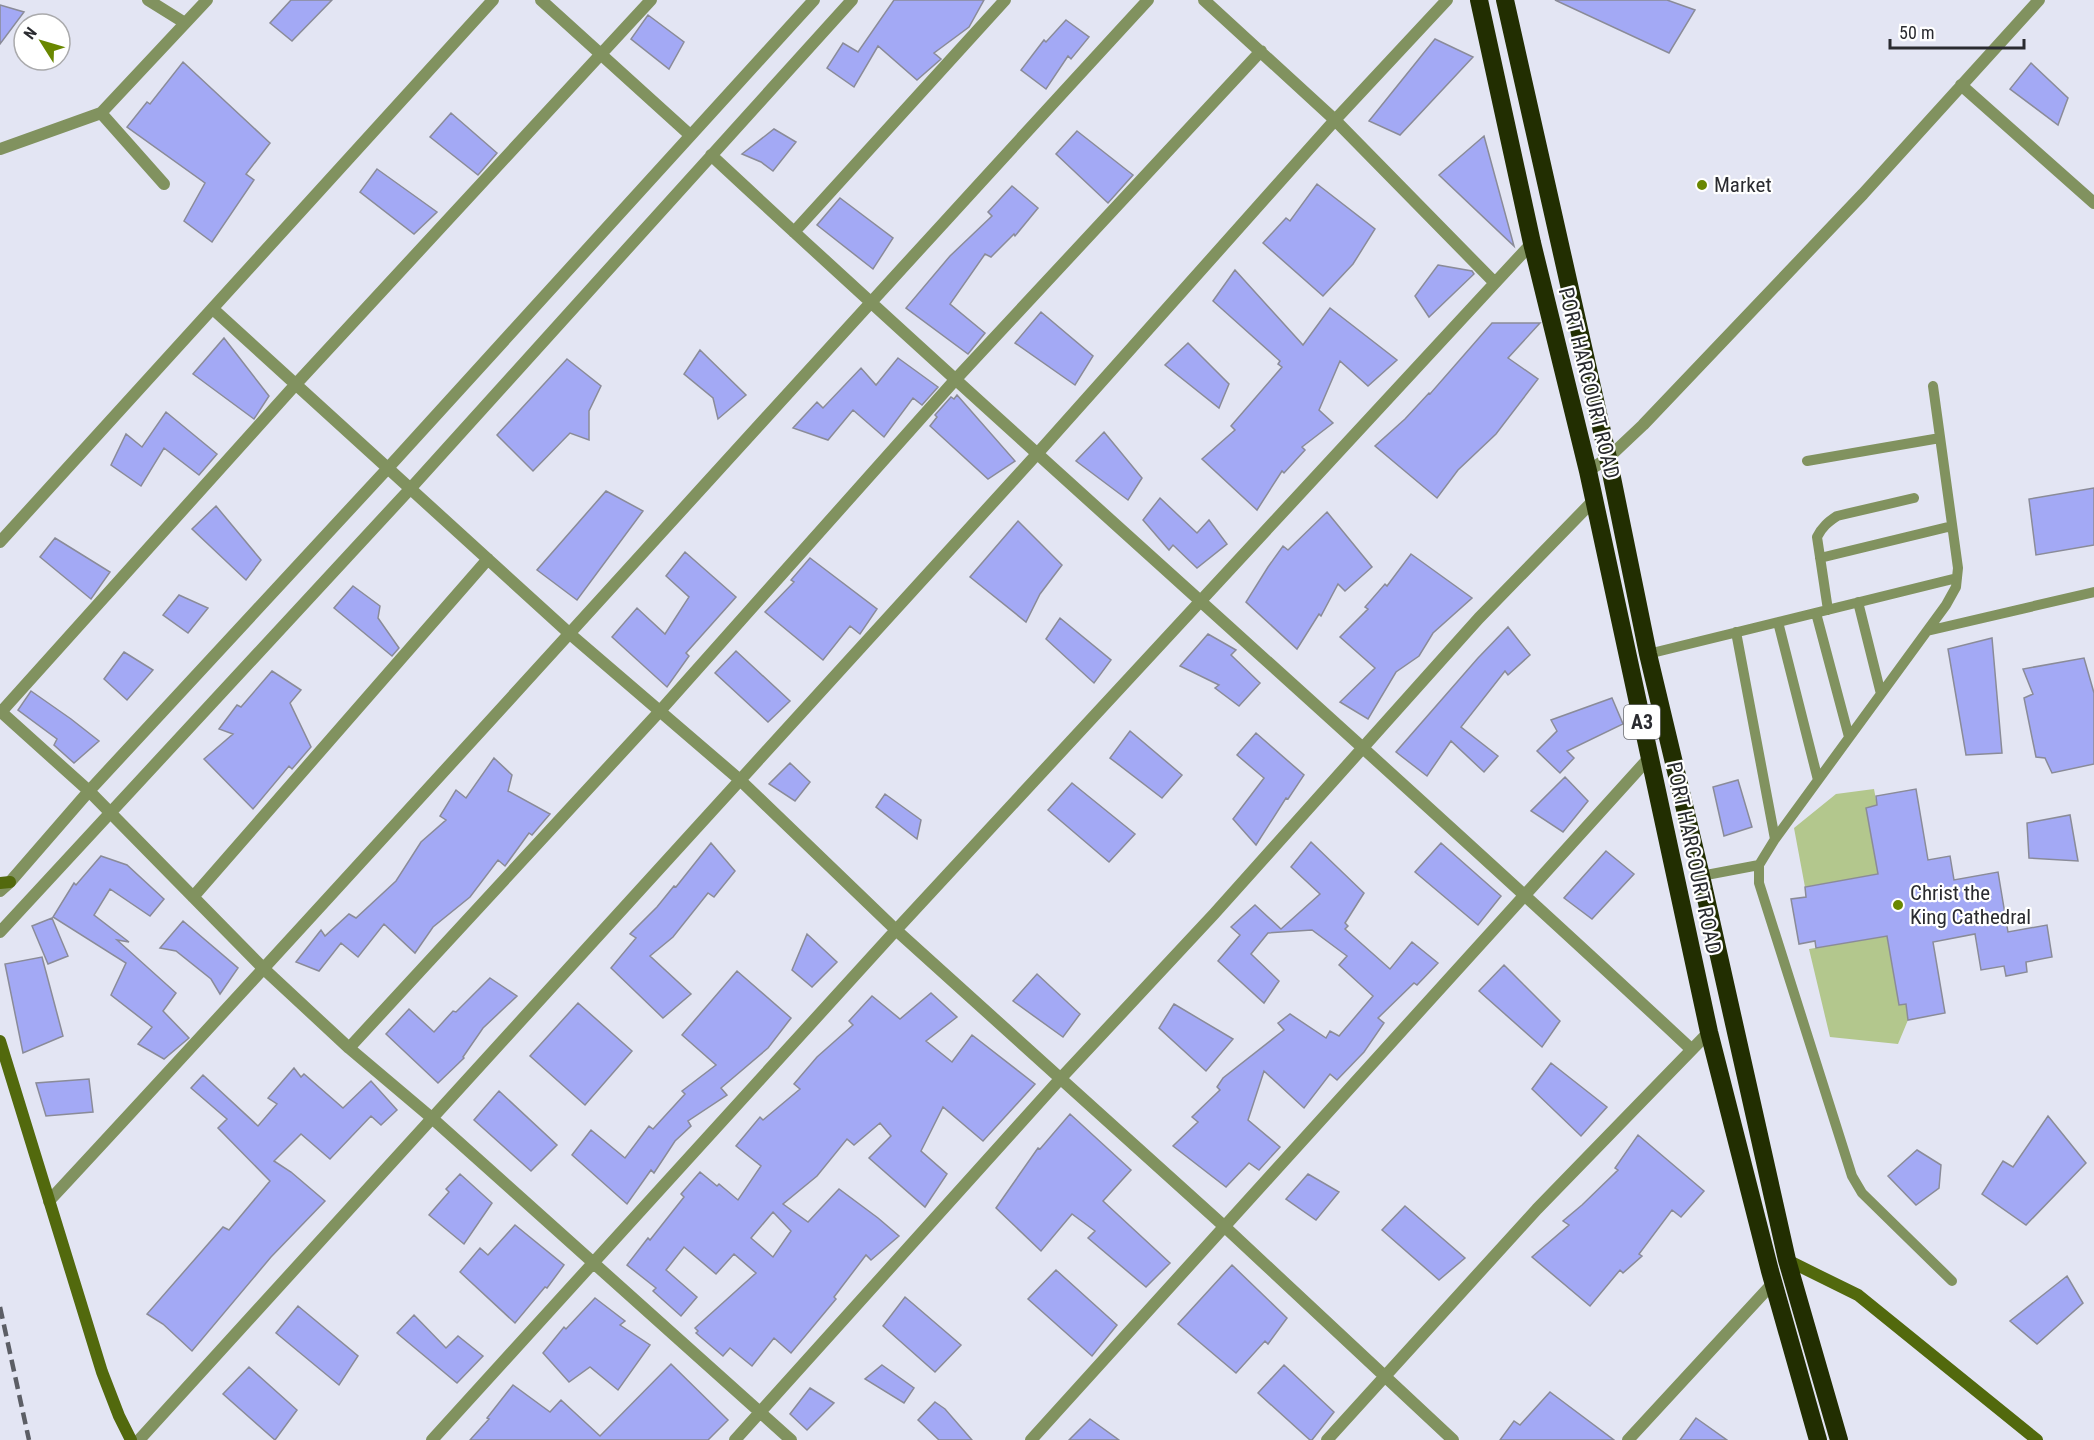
<svg xmlns="http://www.w3.org/2000/svg" width="2094" height="1440" viewBox="0 0 2094 1440" font-family="'Roboto Condensed',sans-serif">
<style>
.green{fill:#b3c78d}
.building{fill:#a3a9f5;stroke:#8a8b98;stroke-width:1.5;fill-rule:evenodd}
.lines{fill:none;stroke-linecap:round;stroke-linejoin:round}
.lane{stroke:#81925f;stroke-width:10}
.street{stroke:#81925f;stroke-width:12}
.secondary{stroke:#52690d;stroke-width:12}
.highway{stroke:#222e01;stroke-width:18}
.rail{stroke:#5c5e65;stroke-width:4.5;stroke-dasharray:12 6;stroke-linecap:butt}
.poi-dot{fill:#698700;stroke:#fff;stroke-width:2}
.labels{text-anchor:middle;stroke-width:4.5;stroke-linejoin:round;paint-order:stroke}
.shield{fill:#fff;stroke:#6a6b6e;stroke-width:1.5}
.shield-label{font-size:20px;font-weight:bold;fill:#2a2b30}
.poi-label{font-size:21px;fill:#2a2b30;stroke:#fff;text-anchor:start}
.street-label{font-size:21px;fill:#2a2b30;stroke:#fff}
</style>
<rect width="100%" height="100%" fill="#e3e5f3"/>
<path class="green" d="M1874,789l3,16 -11,3 12,66 -73,13 -11,-59 42,-34z
M1887,936l12,69 7,-1 2,16 -10,24 -68,-7 -21,-88z"/>
<path class="building" d="M291,0h41l-40,41 -22,-18z
M894,0h90l-15,27 -35,26 7,6 -24,21 -39,-34 -24,41 -27,-19 16,-25 15,9z
M1555,0h112l28,10 -26,43z
M0,5l24,7 -24,32z
M648,15l36,27 -15,27 -38,-30z
M1066,20l23,17 -18,22 -3,-3 -22,33 -25,-19 23,-30 2,2z
M1435,39l38,18 -73,78 -31,-14z
M183,62l87,81 -24,31 8,6 -42,62 -28,-21 21,-38 -78,-56 20,-25 3,2z
M2031,63l37,35 -10,27 -48,-36z
M451,113l46,40 -19,22 -48,-38z
M774,129l22,13 -23,29 -12,-9 -19,-8z
M1077,131l56,44 -25,28 -52,-49z
M1484,136l30,110 -75,-71z
M377,169l60,43 -23,22 -54,-42z
M1317,184l58,45 -22,35 -30,32 -60,-53 23,-25 4,3z
M1012,186l26,22 -23,28 -1,-2 -23,23 -6,-3 -35,50 35,29 -17,21 -62,-46 44,-52 42,-40 -4,-4z
M840,198l53,40 -20,31 -56,-44z
M1438,265l34,6 2,3 -45,43 -14,-21z
M1235,270l68,75 27,-37 67,52 -29,26 -28,-25 -21,49 14,13 -31,24 3,3 -21,23 -2,-2 -25,39 -55,-51 33,-29 -4,-4 51,-59 -4,-3 2,-3 -67,-60z
M1041,312l52,44 -18,29 -60,-42z
M1492,323h48l-32,35 30,21 -42,55 -38,36 -21,28 -62,-52 30,-27 24,-26 1,1z
M224,338l45,58 -15,23 -61,-45z
M1188,343l41,41 -10,24 -54,-43z
M700,350l46,45 -28,24 -5,-21 -29,-24z
M898,358l40,29 -16,18 -9,-7 -29,39 -31,-27 -25,30 -35,-12 24,-26 6,6 38,-40 15,17z
M567,359l34,27 -12,25v29l-19,-7 -37,38 -36,-36z
M957,395l58,66 -27,18 -58,-53 7,-9 -2,-2 16,-18 3,2z
M166,412l51,42 -18,21 -35,-27 -23,38 -30,-21 15,-31 16,13z
M1104,432l38,46 -14,22 -52,-39z
M2094,488v57l-58,10 -7,-56z
M606,491l37,20 -66,89 -40,-30z
M1160,498l37,35 12,-13 18,24 -30,24 -24,-23 -4,5 -26,-30z
M216,506l45,54 -15,20 -54,-51z
M1327,512l45,55 -27,24 -7,-7 -17,32 -2,-2 -22,35 -51,-47 22,-35 15,-21 5,4z
M1018,521l44,44 -22,29 -14,28 -56,-45z
M55,538l55,34 -19,27 -51,-42z
M685,552l51,45 -50,56 3,3 -22,31 -55,-50 25,-29 28,26 24,-37 -23,-21z
M1411,554l61,44 -39,35 -14,23 -23,16 -28,47 -28,-17 35,-34 -35,-31 28,-28 -3,-2 20,-23 2,2z
M810,558l67,51 -17,25 -10,-8 -27,34 -58,-48 29,-30 -3,-2z
M353,586l27,20 -2,12 21,30 -7,8 -58,-48z
M179,595l29,13 -20,25 -25,-18z
M1060,618l51,42 -17,23 -48,-44z
M1508,627l22,28 -22,20 -3,-4 -44,56 37,29 -14,16 -33,-31 -24,35 -31,-24 82,-94z
M1208,634l28,16 -5,5 29,28 -21,23 -24,-18 4,-3 -39,-19z
M1992,638l10,115 -36,2 -18,-106z
M736,651l54,50 -22,21 -53,-49z
M124,652l29,18 -26,30 -23,-21z
M2084,658l10,35v71l-42,9 -7,-15 -9,-1 -12,-59 9,-4 -10,-25z
M272,671l29,19 -11,13 21,44 -19,22 -3,-3 -36,43 -49,-50 29,-25 -14,-5 18,-24 4,2z
M31,691l40,28 28,22 -25,22 -20,-18 3,-6 -39,-29z
M1612,698l11,26 -56,27 7,7 -14,15 -23,-22 20,-20 -6,-11z
M1130,731l52,44 -20,23 -52,-40z
M1256,733l48,42 -16,24 -2,-1 -30,47 -23,-26 31,-41 -27,-23z
M494,758l18,17 -4,16 42,23 -18,21 -3,-2 -24,33 -7,-6 -28,37 -37,30 -18,26 -31,-29 -26,33 -17,-14 -22,28 -23,-9 25,-32 4,6 24,-22 7,4 40,-37 25,-39 25,-22 -6,-4 16,-26 10,8z
M790,763l20,19 -15,19 -26,-17z
M1565,777l23,24 -25,31 -32,-21z
M1738,780l14,47 -28,9 -11,-49z
M1072,783l63,51 -26,28 -61,-52z
M1916,789l12,71 22,-4 4,24 44,-8 10,60 39,-7 5,32 -26,5 1,10 -21,4 -2,-10 -23,4 -6,-36 -42,8 12,71 -37,7 -2,-16 -7,1 -12,-69 -71,12 -1,-7 -16,3 -8,-45 15,-2 -1,-10 73,-13 -12,-66 11,-3 -1,-9z
M885,794l36,26 -4,19 -41,-32z
M2070,815l8,46 -49,-3 -2,-35z
M1311,842l53,51 -19,30 3,3 -3,3 45,40 22,-27 26,21 -21,22 -3,-2 -36,35 6,5 -20,29 -27,28 -7,-6 -26,34 -40,-37 -16,49 32,27 -21,23 -10,-7 -23,24 -53,-41 25,-24 -6,-5 28,-27 -3,-3 6,-9 61,-48 -6,-7 12,-9 36,24 4,-7 9,5 34,-40 -34,-31 8,-9 -35,-26 -44,3 -17,21 28,27 -15,22 -46,-42 22,-26 -9,-8 24,-22 26,24 39,-35 -29,-27z
M711,843l24,28 -21,26 -6,-4 -35,44 -23,19 41,38 -28,24 -52,-50 25,-30 -6,-4 27,-27 17,-21 2,1z
M1441,843l60,53 -23,29 -63,-53z
M1606,851l28,23 -42,45 -28,-21z
M101,856l26,9 37,34 -14,17 -40,-27 -16,26 35,27 -12,-2 59,53 -13,18 26,27 -25,21 -26,-15 14,-17 -41,-32 15,-32 -73,-46 21,-34 2,2z
M52,918l16,38 -20,8 -16,-38z
M183,921l55,47 -18,26 -9,-15 -35,-28 -16,-3z
M807,934l30,28 -25,25 -20,-17z
M42,957l21,79 -40,17 -18,-89z
M1504,965l56,56 -18,26 -63,-56z
M737,971l54,47 -23,30 -47,40 6,7 -39,26 3,5 -16,15 -21,32 -3,-3 -24,34 -55,-49 19,-25 34,28 24,-32 4,3 32,-35 -3,-3 34,-26 -34,-30z
M1037,974l43,40 -17,23 -50,-36z
M490,978l27,18 -34,32 -20,29 1,1 -26,25 -52,-49 23,-25 25,23 19,-21 3,1z
M931,993l26,24 -31,24 26,21 20,-27 63,49 -52,57 -40,-34 -22,44 26,23 -22,33 -56,-49 22,-22 -11,-13 -26,22 -7,-6 -30,37 -34,28 25,18 31,-33 39,29 21,18 -28,24 -5,-5 -32,42 2,2 -45,54 -17,-15 -22,28 -22,-18 -7,8 -27,-23 2,-2 -3,-3 61,-55 -22,-19 -18,20 -32,-27 -18,23 31,27 -16,19 -28,-25 3,-3 -29,-23 21,-27 2,2 34,-43 -3,-3 19,-22 17,14 2,-2 19,16 23,-34 -25,-20 24,-29 3,3 37,-31 -6,-5 23,-27 36,-32 -4,-4 23,-25 28,23zM773,1212l18,19 -18,26 -22,-19z
M578,1003l54,48 -47,54 -55,-49z
M1174,1004l59,35 -27,32 -47,-43z
M1551,1063l56,44 -26,29 -49,-47z
M294,1068l7,9 3,-3 39,34 28,-27 26,29 -16,15 -10,-9 -41,43 -29,-25 -27,27 17,11 34,29 -54,56 -79,94 -29,-27 -16,-10 76,-87 6,3 41,-49 -52,-53 9,-9 -36,-31 12,-13 55,51 19,-22 -9,-6z
M89,1079l4,33 -47,4 -10,-33z
M499,1091l58,54 -26,26 -57,-51z
M1070,1114l61,56 -28,31 67,62 -24,24 -58,-49 7,-7 -23,-17 -31,37 -45,-43 42,-60 2,1z
M2048,1116l38,47 -60,62 -44,-31 21,-33 10,6z
M1638,1135l66,56 -23,26 -9,-7 -33,44 3,2 -19,17 -3,-3 -30,36 -58,-49 37,-32 -6,-4 19,-16 36,-35 -3,-2z
M1917,1150l24,15 -2,23 -23,17 -28,-29z
M460,1174l32,29 -28,41 -35,-29 20,-23 -3,-3z
M1308,1174l31,18 -23,28 -30,-21z
M1405,1206l60,52 -26,22 -57,-50z
M515,1225l49,40 -17,23 -2,-1 -30,36 -55,-51 20,-24 8,7z
M1232,1265l55,53 -19,26 -3,-3 -29,32 -58,-49z
M1056,1270l61,55 -25,31 -64,-57z
M2067,1276l16,27 -46,41 -27,-23z
M905,1297l56,48 -26,27 -52,-46z
M595,1298l30,23 -5,4 30,20 -32,45 -28,-23 -21,15 -26,-29 21,-26 2,2z
M298,1306l60,50 -19,29 -63,-52z
M414,1315l32,33 12,-12 25,20 -26,27 -60,-50z
M671,1364l57,56 -20,20h-238l19,-21 -2,-1 26,-33 37,27 11,-12 39,36z
M882,1365l32,23 -10,15 -39,-24z
M1284,1365l50,47 -22,28h-2l-52,-47z
M249,1367l48,43 -22,30 -52,-46z
M810,1388l24,15 -27,27 -17,-16z
M1550,1392l64,48h-114l14,-19 6,4z
M935,1402l10,7 27,31h-33l-21,-20z
M1696,1418l31,22h-47z
M1090,1419l29,21h-50z"/>
<g class="lines">
<path class="lane" d="M1933,386l25,182 -2,19 -10,18 -171,234 -16,26v18l93,293 10,17 90,88
M1807,461l133,-23
M1820,558l132,-32
M1858,602l23,92
M1828,610l-11,-73c5,-10 11,-15 20,-21l77,-18
M1816,613l33,124
M1778,622l40,158
M1927,631l167,-39
M1736,632l39,207
M1648,654l309,-76
M1701,876l58,-11"/>
<path class="street" d="M148,0l37,23
M541,0l149,135
M1204,0l131,120 160,163
M1961,85l133,118
M101,113l63,71
M0,149l101,-36 106,-113
M711,155c323,301 657,592 980,894
M794,232l211,-232
M213,309l357,325 170,146 156,150 329,297 228,213
M1588,471l20,-13 35,-33 220,-231 176,-194
M0,542l493,-542
M0,711l89,80 175,178 85,79 84,71 358,321
M1,712l295,-328 355,-384
M0,891l10,-9 79,-91 299,-323 426,-468
M193,897l295,-338
M0,932l410,-443 442,-489
M349,1048l311,-337 295,-331 306,-329
M49,1201c369,-397 731,-802 1099,-1201
M139,1440l898,-986 298,-334 112,-120
M432,1440l464,-510 636,-687
M735,1440l326,-362 153,-164 265,-296 115,-118
M1031,1440l618,-682
M1327,1440l210,-231 172,-177
M1628,1440l145,-157"/>
<path class="secondary" d="M0,883l10,-1
M0,1041l102,331 17,44 12,24
M1787,1260l71,35 179,145"/>
<path class="highway" d="M1479,0l53,243 56,228 121,561 61,239 48,169
M1505,0l103,458 40,196 53,222 86,384 52,180"/>
<path class="rail" d="M0,1307l29,133"/>
</g>
<g class="poi-dot">
<circle cx="1702" cy="185" r="6"/>
<circle cx="1898" cy="905" r="6"/>
</g>
<g class="labels">
<rect class="shield" x="1624" y="705" width="36" height="34" rx="4.5"/>
<g class="shield-label">
<text x="1642" y="729">A3</text>
</g>
<g class="poi-label">
<text x="1714" y="192">Market</text>
<text x="1910" y="900">Christ the<tspan x="1910" dy="24">King Cathedral</tspan></text>
</g>
<g class="street-label">
<text transform="translate(1589 383) rotate(76)" y="7">PORT HARCOURT ROAD</text>
<text transform="translate(1694 858) rotate(78)" y="7">PORT HARCOURT ROAD</text>
</g>
</g>
<g transform="translate(42 42) rotate(307)"><circle r="28" fill="#ffffff" stroke="#aaaaac" stroke-width="1.5"/>
<path d="M0-4.5L10 22L0 15L-10 22Z" fill="#698700"/>
<text y="-9" font-size="16" font-weight="bold" text-anchor="middle" fill="#2a2b30">N</text>
</g>
<path d="M1890 39v9h134v-9" fill="none" stroke="#2a2b30" stroke-width="3"/>
<text x="1899" y="39" font-size="18" fill="#2a2b30" stroke="#ffffff" stroke-width="4.5" paint-order="stroke">50 m</text>
</svg>
